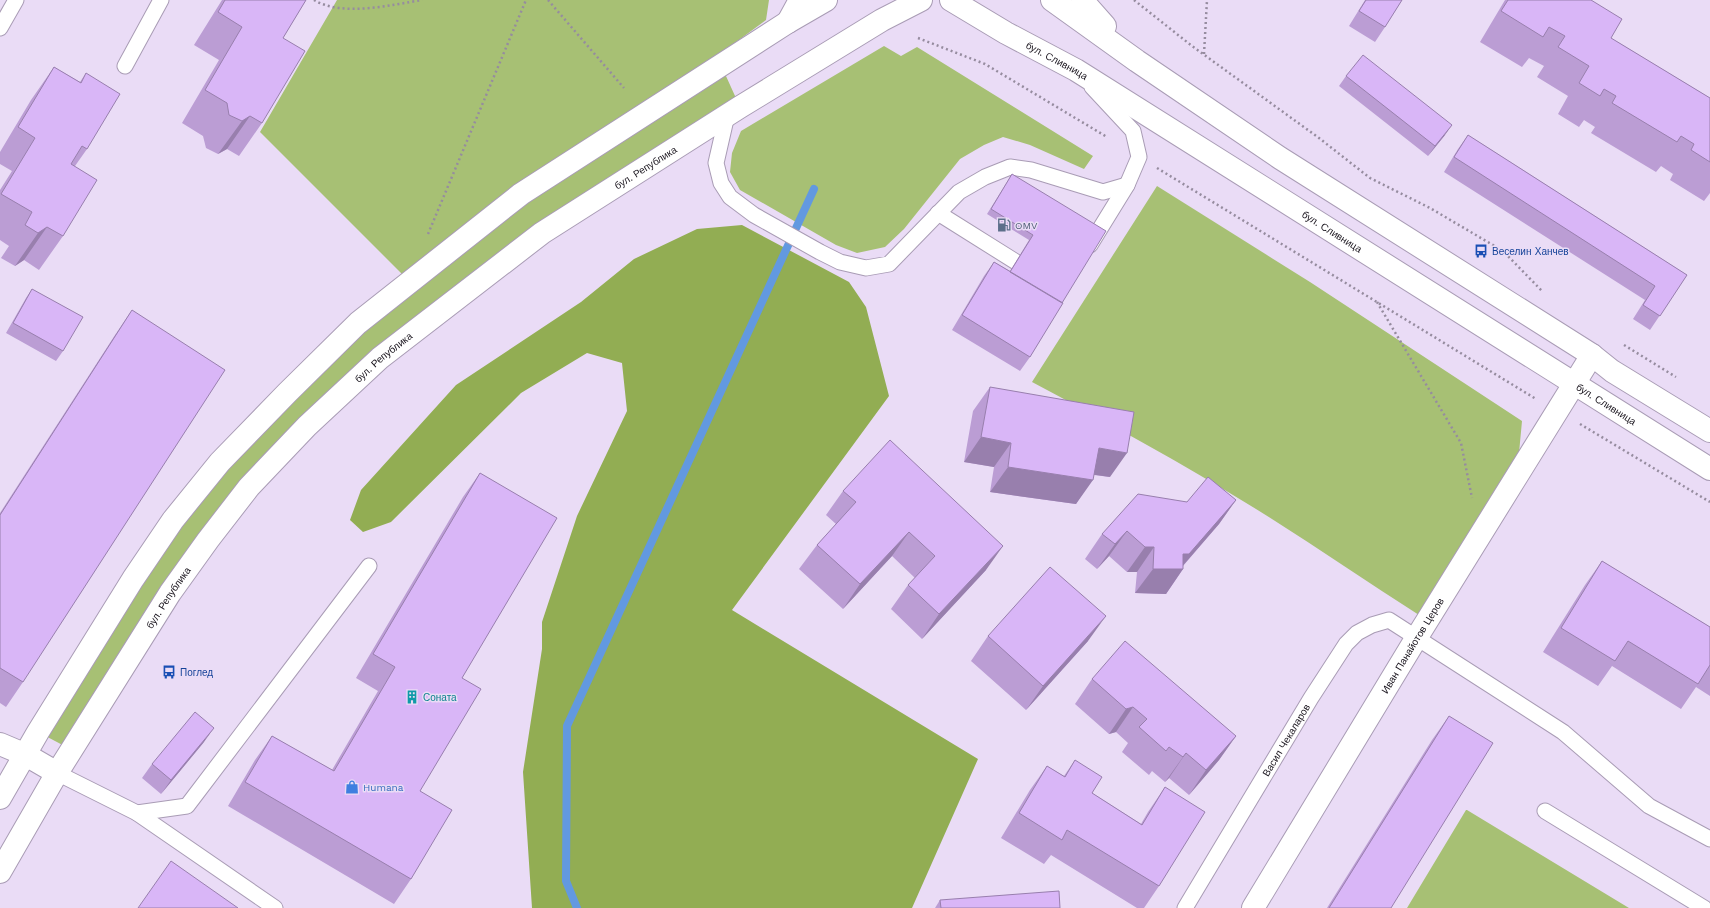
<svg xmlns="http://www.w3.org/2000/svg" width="1710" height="908" viewBox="0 0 1710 908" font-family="'Work Sans',sans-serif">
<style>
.green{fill:#a7c074}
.forest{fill:#92ad53}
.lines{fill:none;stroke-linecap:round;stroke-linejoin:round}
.stream{stroke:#6299e0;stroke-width:8}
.service-casing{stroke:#a99cb5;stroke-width:17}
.minor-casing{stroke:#a99cb5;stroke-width:24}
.tertiary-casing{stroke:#a99cb5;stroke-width:24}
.secondary-casing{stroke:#a99cb5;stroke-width:24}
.path{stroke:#968c9f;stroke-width:2.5;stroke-dasharray:2 3;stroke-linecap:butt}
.service{stroke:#fff;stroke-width:15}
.minor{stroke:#fff;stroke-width:22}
.tertiary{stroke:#fff;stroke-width:22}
.secondary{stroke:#fff;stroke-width:22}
.wall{fill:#bb9dd4}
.shaded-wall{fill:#987fad}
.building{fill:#d9b6f7;stroke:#987fad}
.labels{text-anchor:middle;stroke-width:3;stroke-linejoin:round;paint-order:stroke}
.street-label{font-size:10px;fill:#19141d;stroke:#eadcf6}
.service-label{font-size:10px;fill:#4e5e75;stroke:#eadcf6;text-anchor:start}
.transit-label{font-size:10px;fill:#164399;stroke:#eadcf6;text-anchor:start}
.culture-label{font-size:10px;fill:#0d838f;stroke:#eadcf6;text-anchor:start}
.shop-label{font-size:10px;fill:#366cbe;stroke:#eadcf6;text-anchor:start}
</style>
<rect width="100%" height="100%" fill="#eadcf6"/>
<path class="green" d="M337,0h432l-3,20 -167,123 122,-78 19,42 -360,251 -131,129 -177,263 -34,-18 135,-212 237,-238 -150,-150z
M884,46l17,10 16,-9 176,109 -9,13 -54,-24 -27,-8 -19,8 -24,14 -56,70 -19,18 -28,6 -21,-8 -96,-55 -10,-18 2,-19 9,-22z
M1157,186l153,96 212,139 -3,32 -100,162c-55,-35 -108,-72 -163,-106 -73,-45 -149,-87 -224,-127z
M1466,810h1l162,98h-222z"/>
<path class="forest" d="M742,225l107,57 17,25 23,89 -157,214 246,149 -66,149h-380l-9,-136 19,-123v-27l35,-106 50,-105 -5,-48 -35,-10 -66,40 -130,129 -28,10 -13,-12 11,-30 95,-105 125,-83 53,-43 63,-30z"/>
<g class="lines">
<path class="stream" d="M577,908l-11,-27 1,-155 247,-537"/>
<g class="service-casing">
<g id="service">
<path d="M0,28l16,-28"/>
<path d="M125,66l36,-66"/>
<path d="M727,115l-11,48 5,20 9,14 24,18 66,37 20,10 26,6 23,-4 70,-72 26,-15 25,-10 21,3 72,22 24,-7"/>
<path d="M938,213l94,59"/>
<path d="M1090,245l37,-60 12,-28 -6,-26 -41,-44"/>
<path d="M57,773l80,40 138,95"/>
<path d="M1545,811l159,97"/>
<path d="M137,813l50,-7 182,-240"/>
<path id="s1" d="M1185,908l126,-210 35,-54 11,-11 15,-8 17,-5 174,112 86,74 61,33"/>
</g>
</g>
<g class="minor-casing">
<g id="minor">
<path d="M0,744l26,11 31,18"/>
<path id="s2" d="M1253,908l164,-271 175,-282"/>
</g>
</g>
<g class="tertiary-casing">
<g id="tertiary">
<path d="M0,798l38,-66 95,-153 40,-59 47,-58 67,-69 71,-70 163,-129 267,-172 38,-22"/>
<path id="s3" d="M0,872l57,-99 113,-180 38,-53 41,-53 58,-61 73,-68 162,-125 198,-126 142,-87 39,-20"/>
</g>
</g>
<g class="secondary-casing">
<g id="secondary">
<path id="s4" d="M951,0l55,33 70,37 634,399"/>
<path d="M1052,0l85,61 143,97 312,197 20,16 98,60"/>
<path d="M1082,0l23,26"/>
<path d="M788,22l12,-22"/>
</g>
</g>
<path class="path" d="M314,0c28,17 77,5 108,0
M548,0l76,88
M1134,0l58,46 127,92 51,40 60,30 73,43 40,41
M918,38l67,26 122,73
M1204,54l3,-54
M1157,168l379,231
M428,234l98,-234
M1377,302l84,141 11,55
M1624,345l52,32
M1580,424l130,78"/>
<use href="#service" class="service"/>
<use href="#minor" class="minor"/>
<use href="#tertiary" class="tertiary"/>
<use href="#secondary" class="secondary"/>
</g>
<path class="wall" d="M222,0h84l-23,38 -21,85 -23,33 -12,-7 -9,5 -12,-6 -3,-12 -21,-13 37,-63 -25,-15z
M1365,0h37l-17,27 -10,15 -26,-16z
M1505,0h86l20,38 99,60v95l-6,8 -34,-21 3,-6 -12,-8 -5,6 -65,-39 4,-6 -11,-7 -5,7 -21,-13 10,-18 -31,-19 7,-11 -15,-8 -7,9 -42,-25z
M54,67l26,15 6,-9 1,76 -12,17 -12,70 -24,34 -15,-10 -9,6 -14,-8 8,-12 -9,-6v-50l12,-19 -12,-7v-12l31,-52z
M1346,76l99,59 -17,21 -89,-70z
M1468,135l219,140 -37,55 -17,-11 12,-19 -201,-128 14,-23z
M1012,174l50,129 -32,54 -10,14 -68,-41 32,-54 10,-14 16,9 19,-31 -42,-26z
M32,289l31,62 -7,10 -50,-28 20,-35z
M132,310l-109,372 -17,25 -6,-4v-190l115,-178z
M990,387l120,90 -16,-2 -18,29 -86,-12 4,-25 -30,-5 9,-51z
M480,473l-18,205 -42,113 -9,88 -17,25 -166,-98 27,-46 17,-24 60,34 46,-79 -22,-13 107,-181z
M843,491l143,79 -64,69 -31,-30 17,-24 7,-7 -23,-22 -49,53 -44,-40 18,-24 19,-21 -10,-9z
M1236,500l-17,24 -36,42v3l-17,25 -31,-1 2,-21h-10l-18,-16 -12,13 -12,-10 17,-25 85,-32z
M1602,561l108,66v69l-14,-9 -15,22 -69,-43 -14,20 -55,-34 42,-67z
M988,636l100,5 -62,69 -55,-49z
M1092,679l144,57 -17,24 -30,35 -20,-17 -4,4 -13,-11 -3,4 -27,-23 6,-9 -12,-11 -7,2 -34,-30z
M1449,716l-58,192h-64l105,-168z
M204,742l-43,52 -19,-16 10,-14z
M1075,760l17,33 49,31 7,-12 17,-25 -6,99 -15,22h-7l-86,-53 -7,9 -43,-26 29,-48 17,-24 17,10z
M940,900l120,8h-125z"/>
<path class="shaded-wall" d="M250,116l-23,33 -9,5 24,-33z
M1452,125l-7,10 -17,21 7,-10z
M47,227l-23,33 -9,6 23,-33z
M981,437l30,6 -17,24 -30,-5z
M1099,448l28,5 -17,24 -28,-4z
M1008,467l85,13 -17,24 -86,-12z
M1236,500l-17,24 -39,45h3l-17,25 -31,-1 18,-24 30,-15z
M1127,531l-18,25 -12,13 18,-25z
M909,532l-17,24 -49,53 17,-25z
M1003,546l-17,24 -64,69 17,-25z
M1145,547h9l-17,25h-10z
M1106,616l-18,25 -62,69 17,-24z
M1133,707l-17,25 -7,2 17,-25z
M214,728l-10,14 -43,52 10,-14z
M1236,736l-17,24 -30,35 17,-25z
M1186,753l-17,25 -4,4 18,-25z"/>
<path class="building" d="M225,0h81l-23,38 22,13 -43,72 -12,-7 -8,5 -13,-6 -2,-12 -22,-13 37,-63 -24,-15z
M1366,0h36l-17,27 -26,-16z
M1508,0h83l31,19 -11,19 99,60v64l-19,-12 3,-6 -13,-8 -4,6 -65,-39 4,-7 -12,-7 -4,7 -21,-13 10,-17 -31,-19 7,-11 -16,-9 -6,10 -42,-26z
M1363,55l89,70 -17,21 -89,-70z
M54,67l27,16 5,-10 34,21 -33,55 -5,-3 -11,18 26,16 -34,56 -16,-9 -9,6 -13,-8 7,-13 -31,-18 34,-56 -17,-11z
M1468,135l219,140 -27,41 -17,-11 12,-19 -201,-129z
M1012,174l94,57 -44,72 -52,-31 23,-37 -42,-26z
M994,262l69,41 -33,54 -68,-42z
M32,289l51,28 -20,34 -50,-28z
M132,310l93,60 -202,312 -23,-14v-153z
M990,387l144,25 -7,41 -28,-5 -6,32 -85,-13 3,-24 -30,-6z
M890,440l113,106 -64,68 -31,-29 27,-29 -26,-24 -49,52 -43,-39 39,-43 -13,-11z
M480,473l77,45 -95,160 19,11 -61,102 32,19 -41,69 -166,-97 27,-46 62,35 61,-104 -22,-13z
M1208,477l28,23 -47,54h-6v15h-30l1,-22h-9l-18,-16 -12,13 -13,-10 36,-40 49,8z
M1602,561l108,66v38l-12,19 -70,-43 -13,20 -54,-33z
M1050,567l56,49 -63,70 -55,-50z
M1125,641l111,95 -30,34 -20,-17 -3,4 -14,-10 -3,4 -27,-24 8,-8 -14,-12 -7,2 -34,-30z
M195,712l19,16 -43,52 -19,-16z
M1449,716l44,27 -102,165h-62z
M1075,760l27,17 -10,16 50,32 23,-38 40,25 -46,74 -92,-56 -5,10 -43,-27 28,-47 18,11z
M171,861l67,47h-100z
M1059,891l1,17h-119l-1,-8z"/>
<defs>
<g id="fuel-bare" transform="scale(1.08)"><path d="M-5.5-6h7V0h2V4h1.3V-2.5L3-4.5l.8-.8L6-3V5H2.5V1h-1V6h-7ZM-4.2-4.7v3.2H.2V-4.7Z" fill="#5c6f8a" stroke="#eadcf6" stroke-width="2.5" paint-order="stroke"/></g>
<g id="bus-bare" transform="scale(1.08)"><path d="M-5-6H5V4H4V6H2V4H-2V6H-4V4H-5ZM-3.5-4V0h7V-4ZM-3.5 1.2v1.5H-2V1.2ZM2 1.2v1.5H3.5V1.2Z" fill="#1a4fb4" stroke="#eadcf6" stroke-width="2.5" paint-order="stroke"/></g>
<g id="building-bare" transform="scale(1.08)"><path d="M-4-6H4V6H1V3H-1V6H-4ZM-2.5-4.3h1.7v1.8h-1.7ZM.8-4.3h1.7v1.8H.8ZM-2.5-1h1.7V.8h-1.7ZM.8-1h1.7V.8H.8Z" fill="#0f9aa8" stroke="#eadcf6" stroke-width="2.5" paint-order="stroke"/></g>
<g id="shop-bare" transform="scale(1.08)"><path d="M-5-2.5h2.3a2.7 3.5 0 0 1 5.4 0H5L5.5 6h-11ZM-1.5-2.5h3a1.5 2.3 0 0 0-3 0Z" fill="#3f7fe0" stroke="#eadcf6" stroke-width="2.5" paint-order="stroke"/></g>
</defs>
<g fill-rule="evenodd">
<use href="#fuel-bare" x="1004" y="225"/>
<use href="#bus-bare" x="1481" y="251"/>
<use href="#bus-bare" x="169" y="672"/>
<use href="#building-bare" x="412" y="697"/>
<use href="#shop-bare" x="352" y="787"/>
</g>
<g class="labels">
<g class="street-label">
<text dy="4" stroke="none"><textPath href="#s4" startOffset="122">бул. Сливница</textPath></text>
<text dy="4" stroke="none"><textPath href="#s3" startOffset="970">бул. Република</textPath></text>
<text dy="4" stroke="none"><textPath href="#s4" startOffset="446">бул. Сливница</textPath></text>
<text dy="4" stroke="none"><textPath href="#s3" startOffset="646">бул. Република</textPath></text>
<text dy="4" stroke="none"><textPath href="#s4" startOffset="770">бул. Сливница</textPath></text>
<text dy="4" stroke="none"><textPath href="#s3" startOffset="322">бул. Република</textPath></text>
<text dy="4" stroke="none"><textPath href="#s2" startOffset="307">Иван Панайотов Церов</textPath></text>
<text dy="4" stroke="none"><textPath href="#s1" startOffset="196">Васил Чекаларов</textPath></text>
</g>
<g class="service-label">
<text x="1015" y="229">OMV</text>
</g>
<g class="transit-label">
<text x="1492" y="255">Веселин Ханчев</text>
<text x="180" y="676">Поглед</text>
</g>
<g class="culture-label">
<text x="423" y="701">Соната</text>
</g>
<g class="shop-label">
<text x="363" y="791">Humana</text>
</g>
</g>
</svg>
